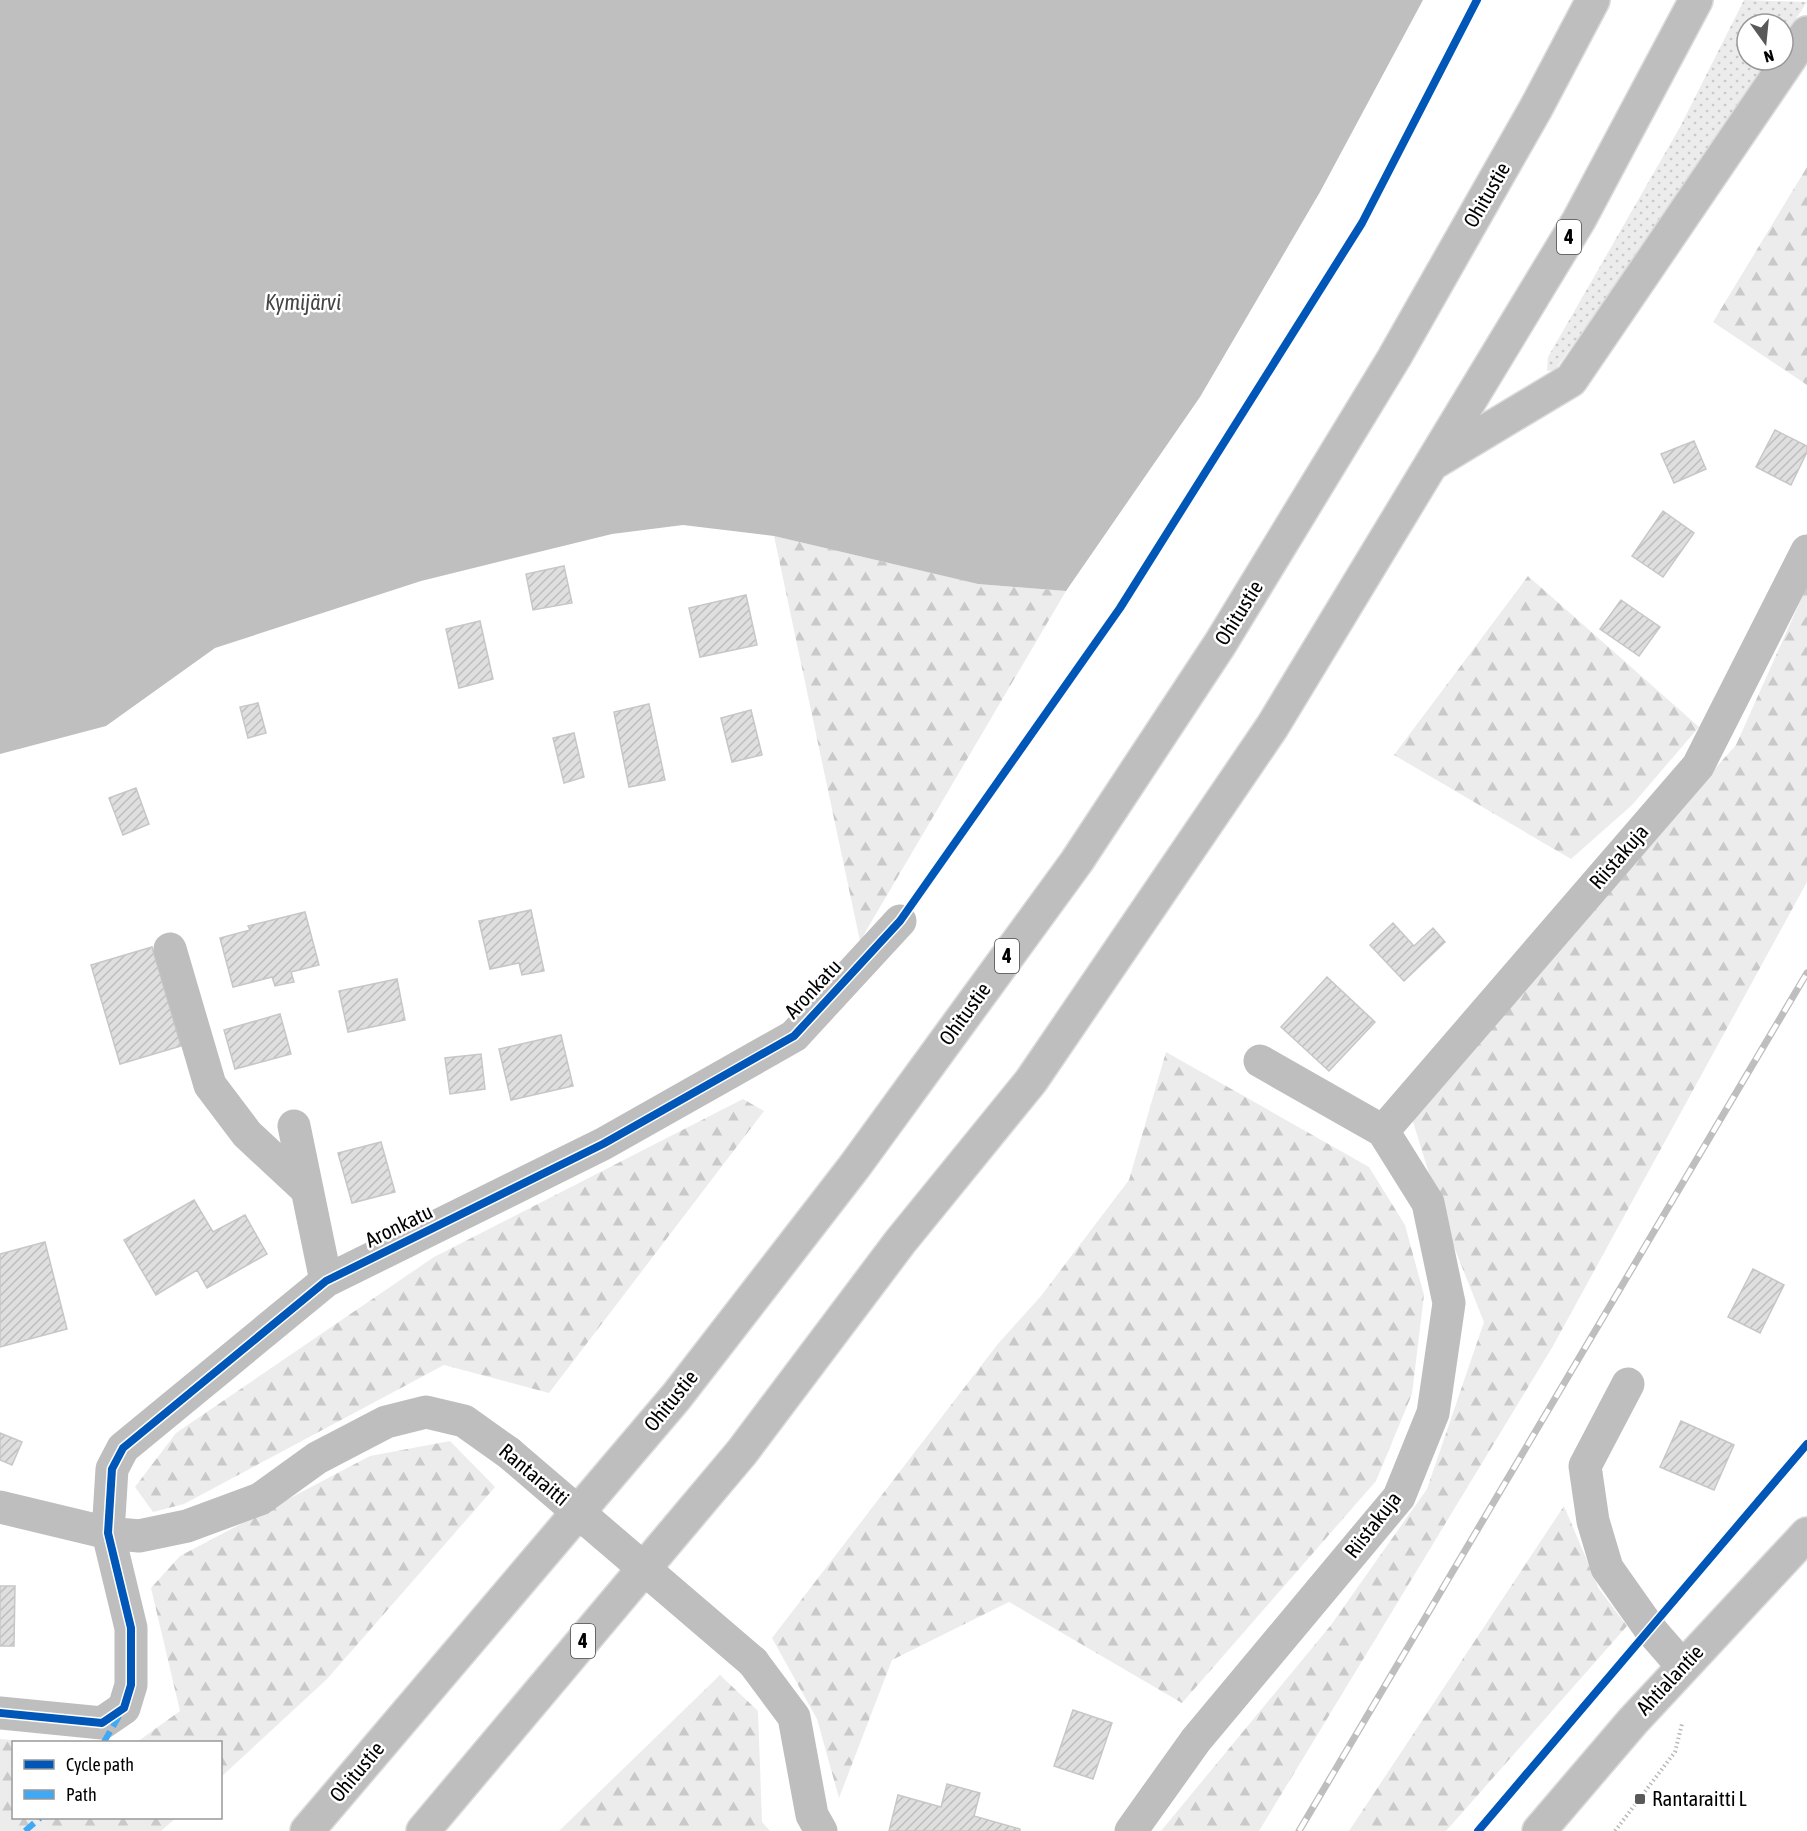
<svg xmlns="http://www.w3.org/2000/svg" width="1807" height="1831" viewBox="0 0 1807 1831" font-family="'Asap Condensed',sans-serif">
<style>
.grass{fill:url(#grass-dots)}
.forest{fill:url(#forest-firs)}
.water{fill:#bfbfbf}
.building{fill:url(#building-hatch);stroke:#c7c7c7;stroke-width:1.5}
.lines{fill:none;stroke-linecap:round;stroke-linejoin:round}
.major-casing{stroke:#dbdbdb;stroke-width:36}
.highway-casing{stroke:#dbdbdb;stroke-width:36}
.path{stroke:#b9b9b9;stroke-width:4;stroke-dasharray:1.5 3;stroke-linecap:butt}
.minor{stroke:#bebebe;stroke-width:33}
.major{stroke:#bebebe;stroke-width:33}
.highway{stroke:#bebebe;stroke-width:33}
.rail-casing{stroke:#bebebe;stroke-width:7}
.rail{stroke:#fff;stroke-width:4.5;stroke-dasharray:14;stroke-linecap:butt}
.minor-bridge{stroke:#bebebe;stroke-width:33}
.quiet{stroke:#3fa9f5;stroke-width:6;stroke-dasharray:12 6;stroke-linecap:butt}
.cycleway-casing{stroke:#fff;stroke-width:11}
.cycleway{stroke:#0057b8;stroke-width:8}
.poi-dot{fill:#595959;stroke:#fff;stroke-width:2}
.labels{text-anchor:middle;stroke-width:5;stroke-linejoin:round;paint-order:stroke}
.shield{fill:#fff;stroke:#4c4c4c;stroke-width:1.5}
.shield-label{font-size:20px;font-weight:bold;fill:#000}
.street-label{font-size:21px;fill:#000;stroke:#fff}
.poi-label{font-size:21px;fill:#000;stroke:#fff;text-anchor:start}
.water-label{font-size:22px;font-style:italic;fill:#444;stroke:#fff}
</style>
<defs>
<pattern id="grass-dots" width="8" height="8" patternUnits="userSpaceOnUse" patternTransform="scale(1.5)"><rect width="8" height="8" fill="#ececec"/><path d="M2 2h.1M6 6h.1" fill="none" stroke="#c9c9c9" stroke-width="1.8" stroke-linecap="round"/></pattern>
<pattern id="forest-firs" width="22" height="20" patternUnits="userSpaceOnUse" patternTransform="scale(1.5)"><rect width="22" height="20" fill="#ececec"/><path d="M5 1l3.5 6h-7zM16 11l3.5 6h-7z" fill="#c9c9c9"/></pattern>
<pattern id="building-hatch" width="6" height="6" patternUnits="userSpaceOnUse" patternTransform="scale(1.5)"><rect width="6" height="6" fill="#dfdfdf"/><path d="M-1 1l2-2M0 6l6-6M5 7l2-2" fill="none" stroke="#bebebe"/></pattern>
</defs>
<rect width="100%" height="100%" fill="#fff"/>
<path class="grass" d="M1744,0l63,2 -24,37v-15h-36v36h23l-59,92 -156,218 -8,1 1,-14 132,-230z"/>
<path class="forest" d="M1807,167v218l-94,-63z
M774,536l204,48 88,7 -206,350z
M1528,576l171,151 -67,78 -61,54 -177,-104z
M1807,586v296l-254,464 -294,485h-98l170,-206 96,-136 57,-167 -40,-100 -34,-110 326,-367z
M1166,1052l203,115 36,58 19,70 -12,99 -36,87 -194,222 -173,-101 -117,58 -53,138 -22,-79 -45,-81 225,-293 44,-49 88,-116z
M743,1099l21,12 -215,282 -105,-28 -260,139 -31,8 -18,-25 41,-54 258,-176z
M450,1441l45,46 -168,192 -106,98 -1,-35h-83l43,-31 -29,-123 29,-32 190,-100z
M1564,1506l35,83 28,37 -181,205h-97z
M720,1675l38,36 4,111 8,9h-211z
M0,1739l32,3h-18v76h162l-15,13h-161z"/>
<path class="water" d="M0,0h1423l-103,192 -120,205 -134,194 -88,-7 -204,-48 -91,-11 -71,9 -191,47 -206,67 -109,78 -106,28z"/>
<path class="building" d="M1775,430l32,16v6l-16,33 -35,-18z
M1694,441l12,28 -32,14 -13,-29z
M1663,511l31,22 -31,44 -31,-21z
M564,566l8,37 -39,7 -7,-36z
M746,595l11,50 -57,12 -11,-49z
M1621,600l39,27 -21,29 -39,-27z
M480,621l13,58 -34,9 -13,-59z
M258,703l8,30 -18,5 -8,-31z
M649,704l16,76 -36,7 -15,-75z
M751,710l11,45 -30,7 -11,-44z
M574,733l10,44 -20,6 -11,-45z
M136,788l13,36 -26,11 -14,-37z
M531,910l13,61 -22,4 -3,-12 -29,6 -11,-48z
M305,912l14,53 -28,7 3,10 -19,4 -3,-9 -39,10 -13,-49 30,-8 -2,-4z
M1393,923l21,23 19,-18 12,14 -41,39 -34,-36z
M152,947l29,99 -61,18 -29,-99z
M1327,977l48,45 -46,49 -48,-44z
M397,979l8,41 -57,12 -9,-41z
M280,1014l11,40 -56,15 -11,-39z
M561,1035l12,51 -62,14 -12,-51z
M481,1054l4,35 -35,5 -5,-36z
M381,1142l14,50 -43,11 -14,-50z
M194,1200l19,32 32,-17 22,39 -60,34 -10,-18 -41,25 -32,-55z
M45,1242l22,87 -67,18v-93z
M1753,1269l31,16 -24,48 -32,-16z
M1681,1421l53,24 -20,45 -54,-23z
M0,1433l22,9 -10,23 -12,-5z
M0,1586h15l-1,60h-14z
M1073,1710l39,13 -19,56 -39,-13z
M947,1784l33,9 -6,23 46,13v2h-131l9,-36 43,12z"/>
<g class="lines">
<g class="major-casing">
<path id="major" d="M1539,1831l94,-110 174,-187"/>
</g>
<g class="highway-casing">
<path id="highway" d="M1433,463l138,-83 236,-347
M307,1831l369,-434 178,-230 223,-306 143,-217 174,-286 142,-250 57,-108
M423,1831l319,-379 158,-210 131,-161 241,-354 307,-507 117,-220"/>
</g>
<path class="path" d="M1615,1831l60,-79 7,-28"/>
<path class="minor" d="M170,949l40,136 37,49 59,55
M294,1126l32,155
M1383,1131l315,-365 109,-215
M1628,1384l-43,82 8,55 14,47 43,61 33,38
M0,1507l108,26 31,3 48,-10 73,-27 57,-41 69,-36 40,-10 38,9 45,32
M753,1662l41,55 18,98 9,16
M0,1713l102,10 22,-15 7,-23v-57l-23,-95 4,-64 11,-21 203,-167 277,-137 191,-108 106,-115
M1131,1831l65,-91 203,-243 34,-84 16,-110 -21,-100 -45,-72 -123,-70"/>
<use href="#major" class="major"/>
<use href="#highway" class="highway"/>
<g class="rail-casing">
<path id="rail" d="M1299,1831l508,-858"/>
</g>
<use href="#rail" class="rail"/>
<path class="minor-bridge" d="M509,1453l244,209"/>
<path class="quiet" d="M104,1742l15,-26
M25,1831l15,-13"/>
<g class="cycleway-casing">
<path id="cycleway" d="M0,1713l102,10 22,-15 7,-23v-57l-23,-95 4,-64 11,-21 203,-167 277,-137 191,-108 106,-115 220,-313 242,-385 115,-223
M1478,1831l329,-387"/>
</g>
<use href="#cycleway" class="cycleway"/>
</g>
<rect class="poi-dot" x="1634" y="1793" width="12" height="12" rx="3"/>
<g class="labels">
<g class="shield">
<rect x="1557" y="220" width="24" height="34" rx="4.5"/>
<rect x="995" y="939" width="24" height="34" rx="4.5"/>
<rect x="571" y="1624" width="24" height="34" rx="4.5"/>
</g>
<g class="shield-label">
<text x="1569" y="244">4</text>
<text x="1007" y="963">4</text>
<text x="583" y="1648">4</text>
</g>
<g class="street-label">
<text transform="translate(1487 195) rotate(-60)" y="7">Ohitustie</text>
<text transform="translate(1239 613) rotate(-58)" y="7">Ohitustie</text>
<text transform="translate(1619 857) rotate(-49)" y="7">Riistakuja</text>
<text transform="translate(813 989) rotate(-47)" y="7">Aronkatu</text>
<text transform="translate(965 1014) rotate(-54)" y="7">Ohitustie</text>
<text transform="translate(399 1226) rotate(-26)" y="7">Aronkatu</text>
<text transform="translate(671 1401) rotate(-51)" y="7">Ohitustie</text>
<text transform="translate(534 1475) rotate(40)" y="7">Rantaraitti</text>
<text transform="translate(1373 1525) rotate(-52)" y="7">Riistakuja</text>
<text transform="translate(1670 1680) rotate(-47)" y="7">Ahtialantie</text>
<text transform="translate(357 1772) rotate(-50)" y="7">Ohitustie</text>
</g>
<g class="poi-label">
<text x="1652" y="1806">Rantaraitti L</text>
</g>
<g class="water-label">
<text x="303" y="310">Kymijärvi</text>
</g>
</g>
<rect x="12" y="1741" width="210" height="78" fill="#ffffff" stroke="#999999" stroke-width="1.5"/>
<rect x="24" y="1760" width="30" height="9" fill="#0057b8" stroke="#999999" stroke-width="1.5"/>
<text x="66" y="1771" font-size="18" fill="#000000">Cycle path</text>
<rect x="24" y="1790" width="30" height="9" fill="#3fa9f5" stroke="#999999" stroke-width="1.5"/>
<text x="66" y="1801" font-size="18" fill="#000000">Path</text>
<g transform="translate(1765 42) rotate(165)"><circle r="28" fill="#ffffff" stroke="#999999" stroke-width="1.5"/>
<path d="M0-4.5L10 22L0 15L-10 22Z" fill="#595959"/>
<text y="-9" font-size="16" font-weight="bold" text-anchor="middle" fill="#000000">N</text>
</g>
</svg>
